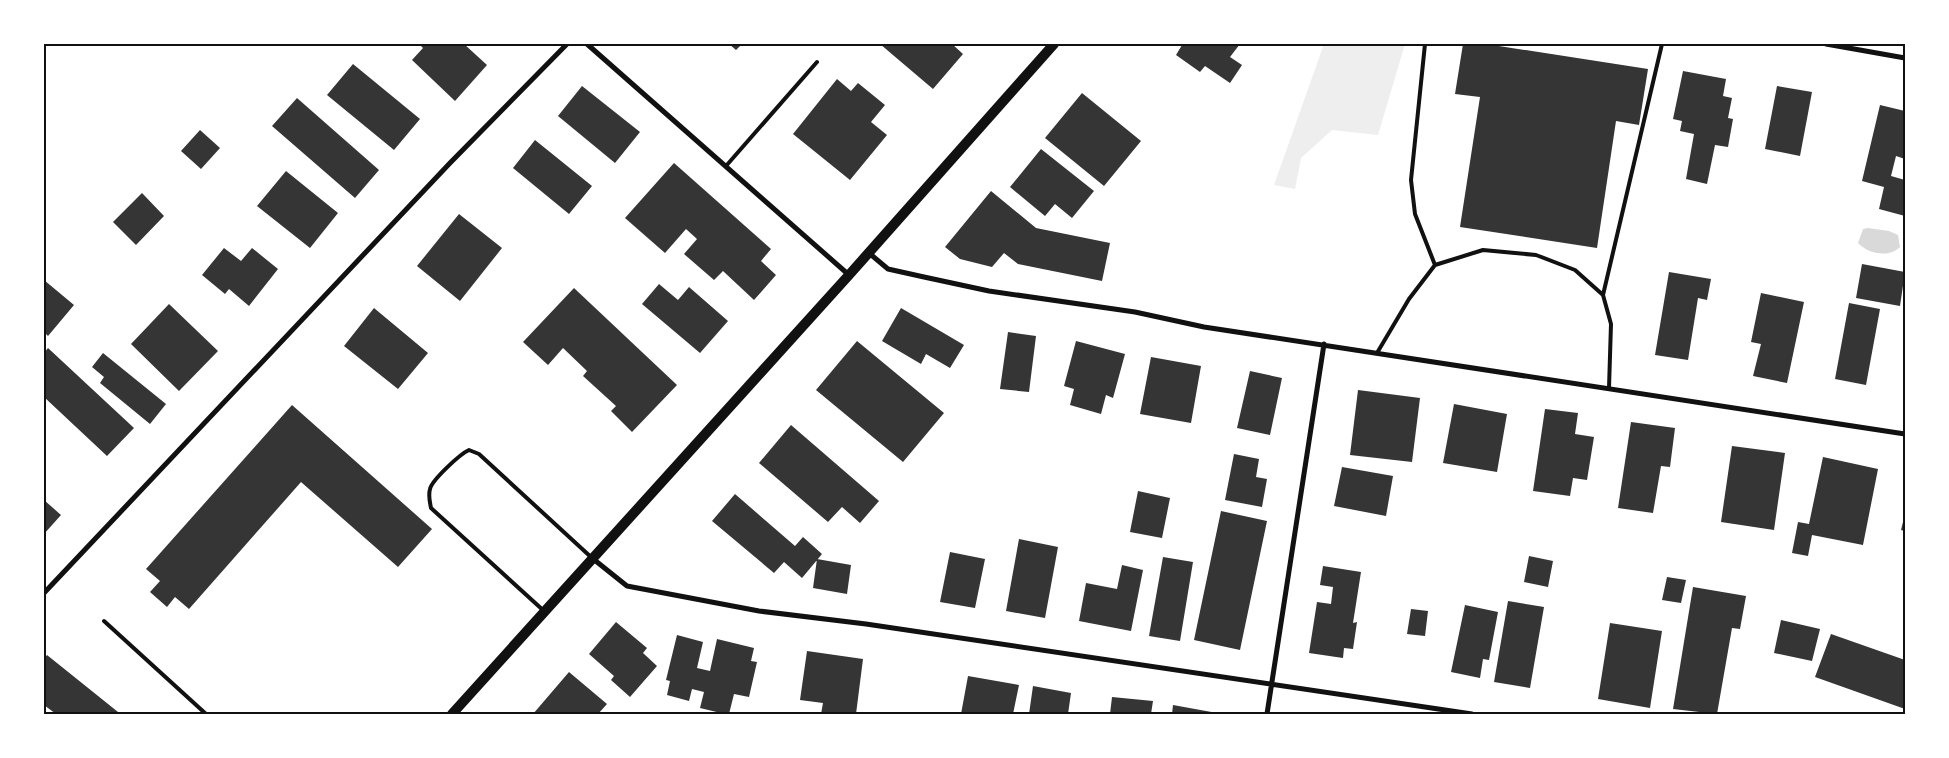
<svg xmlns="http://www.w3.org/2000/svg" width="1949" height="758" viewBox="0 0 1949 758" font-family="'DejaVu Sans',sans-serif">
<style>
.green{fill:#eee}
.water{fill:#d9d9d9}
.building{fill:#353535}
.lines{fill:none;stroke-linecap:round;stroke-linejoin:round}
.service{stroke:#111;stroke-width:4}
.minor{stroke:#111;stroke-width:5}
.secondary{stroke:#111;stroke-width:10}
.neatline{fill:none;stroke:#111;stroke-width:2}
</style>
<rect width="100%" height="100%" fill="#fff"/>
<path class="green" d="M1324,44h81l-27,91 -46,-5 -31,28 -6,31 -21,-4z"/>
<path class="water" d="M1868,228l21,3 9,4 2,12c-11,11 -32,7 -42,-4l5,-14z"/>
<path class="building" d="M419,44h45l23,21 -32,36 -43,-41 11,-12z
M729,44h13l-6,6z
M880,44h72l11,10 -30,35z
M1180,44h60l-10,13 12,8 -12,18 -25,-17 -5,6 -24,-17 6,-10z
M1463,44h23l162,25 -9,56 -23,-4 -19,127 -137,-21 20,-130 -25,-3z
M353,64l67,55 -26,31 -67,-55z
M1683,71l43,8 -3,17 9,2 -4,20 5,1 -5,28 -13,-2 -8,39 -21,-5 8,-45 -14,-3 2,-10 -9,-2z
M837,79l14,12 7,-8 27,22 -14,17 16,13 -37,45 -57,-46z
M582,86l58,46 -25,31 -57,-47z
M1777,86l35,6 -12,64 -35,-7z
M1082,93l59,48 -37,45 -59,-48z
M297,98l82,72 -24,28 -83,-72z
M1880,105l25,6v48l-9,-3 -5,20 14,4v36l-26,-7 5,-22 -22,-6z
M200,130l20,18 -19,21 -20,-18z
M535,140l57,46 -23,28 -56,-46z
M1041,149l53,42 -22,27 -17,-14 -10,12 -35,-29z
M674,163l97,86 -10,12 15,14 -22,25 -31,-29 -9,9 -30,-26 13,-15 -11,-10 -21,24 -40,-35z
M286,171l52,42 -28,35 -53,-42z
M991,191l45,37 74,15 -8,38 -84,-17 -14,-11 -12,14 -32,-8 -15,-12z
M142,193l22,23 -28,29 -23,-23z
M459,214l43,34 -42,53 -43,-35z
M224,248l17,13 11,-13 26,21 -29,37 -20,-17 -4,5 -23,-19z
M1862,264l43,8 -5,34 -44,-8z
M1669,272l42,7 -4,21 -9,-2 -10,62 -33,-5z
M44,280l30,25 -26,31 -4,-4z
M659,284l19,16 11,-13 39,34 -28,32 -58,-49z
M574,288l103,97 -45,47 -21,-21 5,-5 -33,-30 4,-5 -24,-23 -15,17 -25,-23z
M1761,293l43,9 -17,81 -34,-7 8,-32 -10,-2z
M1849,303l31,6 -14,76 -31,-6z
M169,304l49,47 -39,40 -48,-47z
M374,308l54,45 -30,36 -54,-43z
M901,308l63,37 -14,23 -24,-14 -5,10 -39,-23z
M1008,332l28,4 -7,56 -29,-3z
M857,341l87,72 -41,49 -87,-72z
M1076,341l49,13 -12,44 -7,-3 -5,19 -31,-9 4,-16 -10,-3z
M48,348l86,80 -27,28 -63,-59v-44z
M103,353l63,51 -16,20 -50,-41 4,-6 -12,-10z
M1151,357l50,9 -10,57 -51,-9z
M1250,371l32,7 -12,57 -33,-7z
M1358,390l62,8 -8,64 -62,-7z
M1454,404l53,10 -10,58 -54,-9z
M292,405l140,124 -34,38 -97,-85 -112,127 -14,-12 -8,10 -17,-15 10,-11 -14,-12z
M1545,409l33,4 -3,21 19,3 -7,43 -14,-2 -3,18 -37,-5z
M1631,422l44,6 -5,39 -9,-1 -8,47 -35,-5z
M791,425l88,76 -19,22 -18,-16 -14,15 -69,-59z
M1732,446l53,7 -11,77 -53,-8z
M1234,454l25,5 -3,18 11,2 -5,28 -37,-7z
M1823,457l55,12 -15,76 -51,-10 -4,21 -16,-3 6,-31 11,2z
M1342,467l51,9 -7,40 -52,-10z
M1138,491l32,7 -8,40 -32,-6z
M735,494l60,52 8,-9 19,17 -20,24 -18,-16 -10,11 -62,-52z
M44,500l17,15 -17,19z
M1221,511l46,10 -27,129 -46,-10z
M1905,514v17l-4,-1z
M1019,539l39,8 -13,71 -39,-7z
M950,552l35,7 -10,49 -35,-6z
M1529,556l24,5 -5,26 -24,-5z
M1163,557l30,5 -13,79 -31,-5z
M817,559l34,6 -4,29 -34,-6z
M1122,565l21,5 -12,61 -52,-10 7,-38 31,6z
M1323,566l38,6 -8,51 4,-1 -4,27 -9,-1 -1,10 -34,-5 8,-51 14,2 2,-17 -13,-2z
M1667,577l19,3 -5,23 -19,-3z
M1693,587l53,9 -6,33 -8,-1 -15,86 -44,-5z
M1508,601l36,6 -14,81 -36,-6z
M1465,605l33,7 -9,48 -6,-1 -3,19 -29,-6z
M1411,609l17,2 -3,25 -18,-2z
M1781,620l39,9 -8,32 -38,-8z
M616,622l31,26 -4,5 14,13 -27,31 -19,-17 3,-4 -25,-22z
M1610,623l52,8 -12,77 -52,-9z
M1831,634l74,26v49l-90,-32z
M677,635l26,7 -6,26 13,3 7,-32 37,9 -3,13 6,1 -8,35 -15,-3 -5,20h-4l-25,-6 4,-16 -12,-3 -3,12 -22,-6 3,-14 -4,-1z
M807,651l56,8 -7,55h-35l2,-11 -23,-3z
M47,655l71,57 -3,2h-59l-12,-9v-46z
M569,672l38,32 -9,10h-65z
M968,676l51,9 -6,29h-52z
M1033,686l38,7 -3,21h-39z
M1112,697l41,4 -2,13h-41z
M1173,705l44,8v1h-45z"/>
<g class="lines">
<path class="service" d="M1425,44l-14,136 4,34 20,51
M726,166l91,-104
M1377,353l32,-54 26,-34 48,-15 53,5 39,15 28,25
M1609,388l2,-64 -8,-29 59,-251
M544,611l-113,-103c-1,-6 -3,-12 -1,-19 2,-9 30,-35 39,-39l10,4 113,104
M104,621l102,93"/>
<path class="minor" d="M587,44l262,231
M1826,44l79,14
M869,253l19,16 36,8 65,14 146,21 69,15 701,107
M592,558l35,28 132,25 107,13 606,90
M44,593l406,-430 117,-119
M1267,714l57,-370"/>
<path class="secondary" d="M452,714l397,-439 205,-231"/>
</g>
<rect width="1949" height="758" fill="none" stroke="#ffffff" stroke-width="90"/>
<rect x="45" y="45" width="1859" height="668" class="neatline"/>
</svg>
